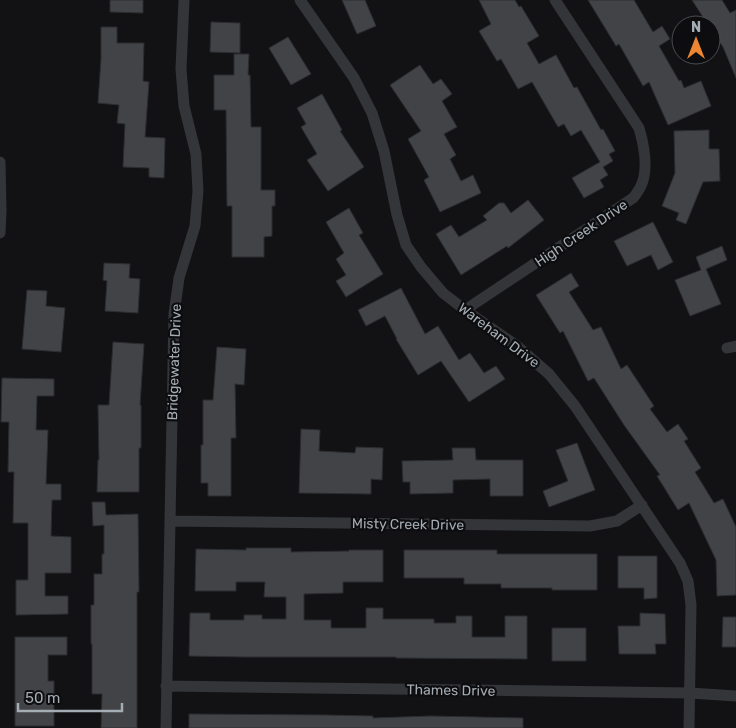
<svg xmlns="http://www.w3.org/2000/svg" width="736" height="728" viewBox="0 0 736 728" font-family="Rubik,sans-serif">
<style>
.building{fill:#414347;stroke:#2c2d30}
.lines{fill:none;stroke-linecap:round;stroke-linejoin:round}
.street{stroke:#333538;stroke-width:11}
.labels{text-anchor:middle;stroke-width:4.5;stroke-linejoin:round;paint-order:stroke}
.street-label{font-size:14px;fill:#a4acb4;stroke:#0d0d0f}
</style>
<rect width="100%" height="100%" fill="#121214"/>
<path class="building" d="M110,0h33v13l-33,-1z
M342,0h23l11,26 -19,8z
M479,0h36l4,7 2,-1 18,30 -12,7 12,21 17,-9 18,33 3,-1 24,43 2,-1 12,22 -6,3 4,7 -10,6 5,8 -8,5 4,7 -20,11 -12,-20 28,-16 -19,-32 -10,6 -7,-12 -6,3 -26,-45 -14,7 -17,-30 -4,2 -18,-30 12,-7z
M588,0h46l19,32 9,-6 8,13 -11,7 20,35 2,-1 3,8 17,-7 10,25 -43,19 -19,-43 -6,4 -24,-42 -3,2z
M692,0h30l8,13 6,-3v68l-13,-31 -12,-18v-4h-3z
M211,22l29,1v30l-30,-1z
M101,27h16v16h27l-1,38 6,1 -4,55 20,1 -1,40 -15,-1v-9l-26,-1 2,-43 -8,-1 2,-18 -21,-2 3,-44z
M288,37l23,37 -20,11 -22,-37z
M234,54h15l-1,21h2l1,52h10v63h14v16h-3v30l-8,1v20h-32v-51h-5l-1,-96h-12v-35h20z
M420,65l13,19 8,-5 11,15 -10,7 15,26 -13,7 12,21 -6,4 11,22 12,-6 8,18 -41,19 -16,-32 5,-3 -21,-38 13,-8 -31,-46z
M322,94l20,36 -2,1 24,36 -36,24 -21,-31 10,-6 -16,-27 5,-3 -9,-16z
M709,130v19h10l1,32 -17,1 -17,42 -10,-4 3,-7 -17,-7 13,-33 -1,-42z
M528,200l16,20 -36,28 -1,-2 -46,29 -25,-41 15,-9 8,12 28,-17 -4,-4 16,-13h5l7,10z
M349,208l14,25 -4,2 24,39 -37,23 -10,-16 10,-6 -10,-16 8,-6 -18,-31z
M653,222l20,40 -15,8 -7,-15 -24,11 -13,-25z
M722,246l5,14 -21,9 15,35 -31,12 -15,-36 26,-10 -5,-13z
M104,263l26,1 -1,14 11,1 -2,34 -33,-2 2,-30 -4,-1z
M571,273l8,13 -10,6 24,38 8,-3 20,42 6,-4 27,41 -4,3 17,23 11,-8 10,15 -4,2 17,27 -6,4 19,31 9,-4 13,28v68l-19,1 -1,-36 -27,-57 -11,7 -21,-34 3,-1 -36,-50 -30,-47 -6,3 -25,-50 -3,2 -24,-38z
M401,288l24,46 13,-8 21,34 11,-7 14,20 12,-7 9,13 -36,23 -28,-41 -23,14 -22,-36h1l-12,-23 -19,10 -8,-16z
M27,290l20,1 -1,15 19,2 -4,44 -39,-3z
M113,342l31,2 -4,61h1v43h-2v44h-42l1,-32h1l-1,-55h11z
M217,347l29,2 -2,36 -9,-1 1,54h-5v58h-23v-13h-7v-38h2v-45h10z
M2,378l52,1v17h-17l-1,34h12l-2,54h15v16h-9l-1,36 20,1v36h-26v23h23v18l-52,1v-35h12v-57h-15l1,-51h-6l1,-50h-8z
M301,429l19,1 -1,21 36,2 1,-6 27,1 -1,32 -11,-1v15l-72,-1z
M577,443l18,47 -46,17 -6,-16 25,-10 -12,-31z
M452,448h23l1,12h47v36h-33v-17l-37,1v13l-43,1v-12h-7l-1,-21 51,-1z
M92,502h13l1,13 32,-1 1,78h-2v136h-36l1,-34h-10v-50h-1v-39h3v-31h8v-20h2v-29l-11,1z
M246,548h45v4l58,-1v-1h34v32h-40v11l-39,1v26h27v8h35v-20h17v11h51v4h22v-7h16v21h33v-21h22v43l-131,-1v-1h-152l-55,-1 1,-43h20v7h34v-5h18v4h24v-22h-22l1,-15h-29v9h-41l1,-42 50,1z
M404,550h93v4h100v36h-45v-2h-51v-4h-37v-6h-60z
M618,556h39v42l-13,1v-11h-26z
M640,613l25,1 1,30h-11l1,10h-37l-1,-28h22z
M723,617h13v30h-14z
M552,628h34v33h-34z
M15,637h52v18h-19v26h6v45h-39z
M189,714l135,1 49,1v2l58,-2 92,2v10h-334z"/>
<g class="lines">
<path class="street" d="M300,0l54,78 18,35 12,38 13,64 9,30 15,22 22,26 22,17 52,36 32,28 26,32 105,157 8,18 3,24 -2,123
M0,162l1,49 -1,22
M465,310l168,-112c3,-3 5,-7 7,-10 9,-17 4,-43 -1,-60l-84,-128
M727,348l9,-2
M170,521l420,5 27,-5 25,-16
M166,686l524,7 46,3
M166,728l8,-414 5,-36 16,-52 3,-35 -2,-37 -12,-48 -3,-37 3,-69"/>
</g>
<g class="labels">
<g class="street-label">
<text transform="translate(581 233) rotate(-34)" y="5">High Creek Drive</text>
<text transform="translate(499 335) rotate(37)" y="5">Wareham Drive</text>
<text transform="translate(174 362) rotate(-88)" y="5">Bridgewater Drive</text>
<text transform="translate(408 524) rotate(1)" y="5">Misty Creek Drive</text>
<text transform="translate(451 690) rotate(1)" y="5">Thames Drive</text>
</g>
</g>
<g transform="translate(696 40)"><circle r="24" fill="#0d0d0f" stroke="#494d51"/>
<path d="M0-4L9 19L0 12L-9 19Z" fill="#ec8632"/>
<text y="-8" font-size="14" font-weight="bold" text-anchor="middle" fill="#a4acb4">N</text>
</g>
<path d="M18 703v8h104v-8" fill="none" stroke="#a4acb4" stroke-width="2.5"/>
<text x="25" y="703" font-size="15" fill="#a4acb4" stroke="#0d0d0f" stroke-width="4" paint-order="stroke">50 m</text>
</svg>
